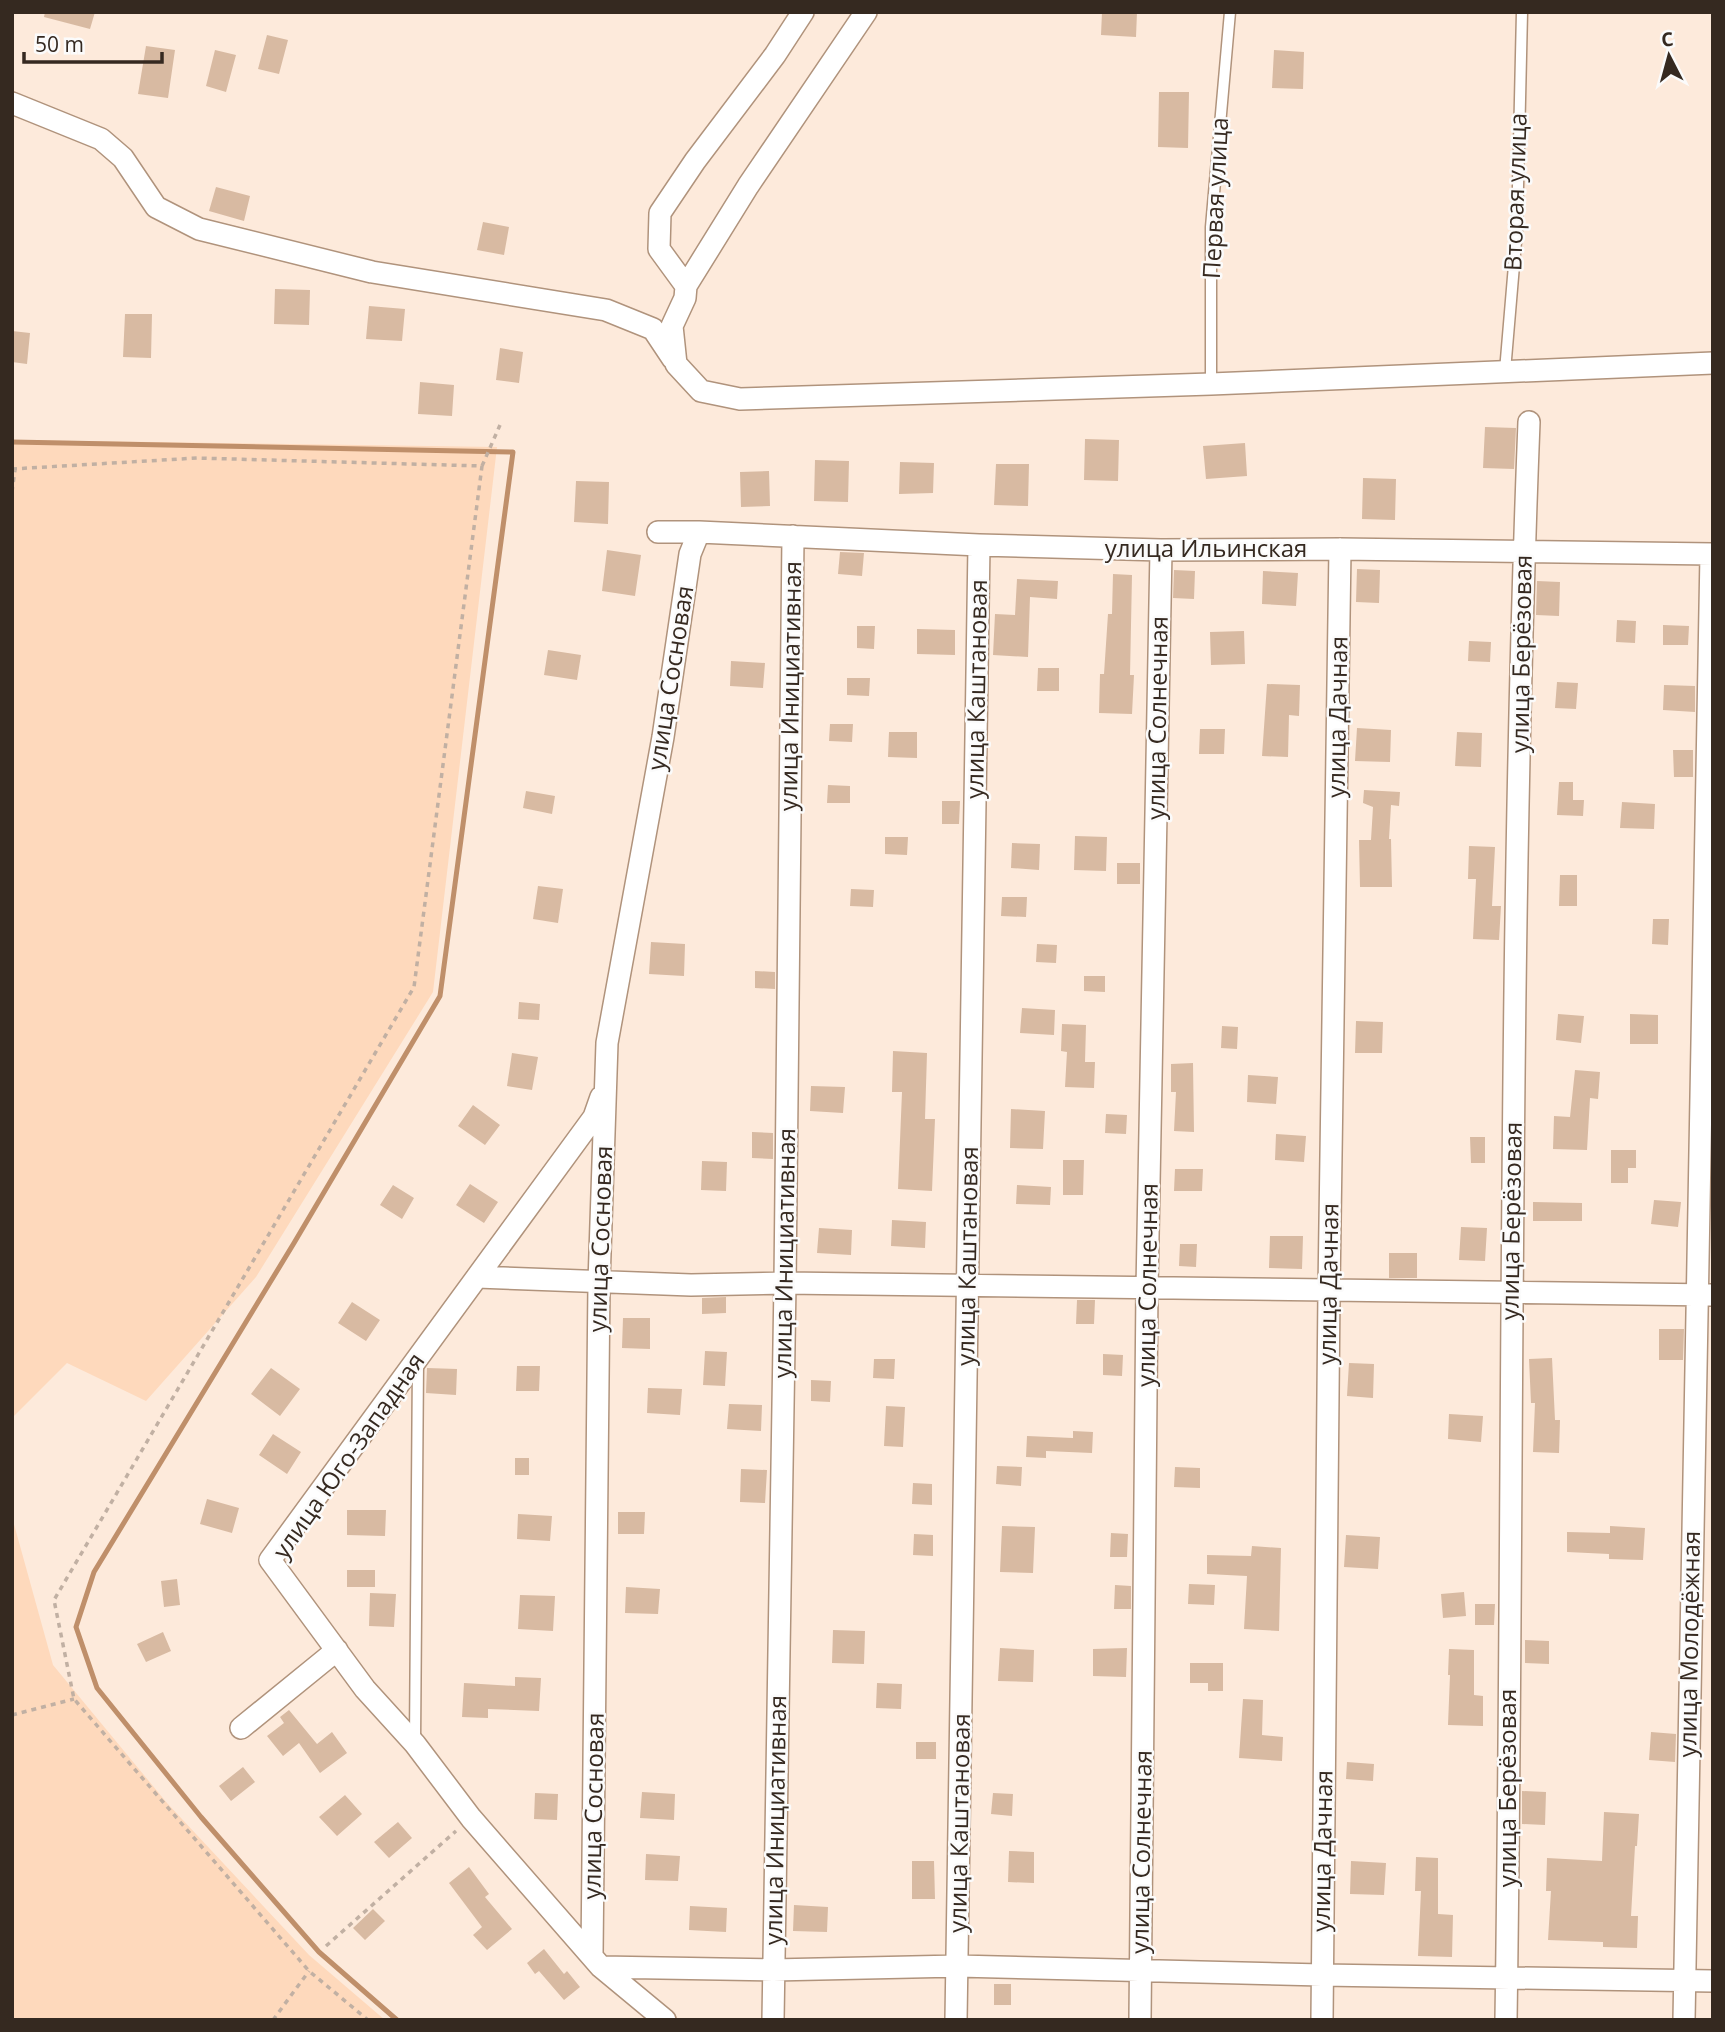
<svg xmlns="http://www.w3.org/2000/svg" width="1725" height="2032" viewBox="0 0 1725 2032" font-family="'Open Sans',sans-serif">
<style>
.green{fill:#fed9bc}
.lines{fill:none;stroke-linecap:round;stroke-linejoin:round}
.stream{stroke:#bf8f6a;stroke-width:5}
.building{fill:#d8baa2}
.lane-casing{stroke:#b0937c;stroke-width:13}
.street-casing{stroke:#b0937c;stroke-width:24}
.path{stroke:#c1b0a3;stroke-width:3.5;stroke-dasharray:5 5;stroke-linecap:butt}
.lane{stroke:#fff;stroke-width:10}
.street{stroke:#fff;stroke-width:21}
.labels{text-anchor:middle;stroke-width:5;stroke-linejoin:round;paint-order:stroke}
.street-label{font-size:24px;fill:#352920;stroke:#fbfbfb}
</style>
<rect width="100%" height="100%" fill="#fdeadb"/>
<path class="green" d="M12,440l485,7 -64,545 -177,285 -110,124 -79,-38 -55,55z
M12,1517l41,148 114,138 142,152 76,65h-373z"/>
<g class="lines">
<path class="stream" d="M12,442l501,10 -73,544 -146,247 -200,329 -18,55 21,61 104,129 118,135 78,68"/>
</g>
<path class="building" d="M45,12h50l-5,17 -46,-12z
M1102,12h35l-1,25 -35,-2z
M267,35l21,5 -9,34 -21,-5z
M146,46l29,4 -7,48 -30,-4z
M215,50l21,5 -10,37 -20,-6z
M1274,50l30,2 -1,37 -31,-1z
M1159,92h30l-1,56 -30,-1z
M216,187l34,9 -6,25 -35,-10z
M483,222l26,5 -5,28 -27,-5z
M275,289l35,1 -1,35 -35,-1z
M369,306l36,3 -3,32 -36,-2z
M125,314h27l-1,44 -28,-1z
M12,331l18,2 -3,31 -15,-2z
M500,348l23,4 -4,31 -23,-3z
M420,382l34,3 -2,31 -34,-2z
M1485,427l31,1 -2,41 -31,-1z
M1085,439l34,1 -1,41 -34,-1z
M1245,443l2,33 -41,3 -3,-33z
M815,460l34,1 -1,41 -34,-1z
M900,462l34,1 -1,30 -34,1z
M996,464h33l-1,42 -34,-1z
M769,471l1,35 -29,1 -1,-35z
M1363,478l33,1 -1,41 -33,-1z
M576,481l33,1 -1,42 -34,-2z
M607,550l34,5 -6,41 -33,-5z
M840,552l24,1 -2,23 -24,-2z
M1357,569l23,1 -1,33 -23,-1z
M1174,570l21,1 -1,28 -21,-1z
M1263,571l35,2 -2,33 -34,-2z
M1113,574l19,1 -2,100h4l-2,39 -33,-1 1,-39h4l4,-60h4z
M1017,579l41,2 -1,18 -27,-2 -2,60 -35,-2 2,-41 20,1z
M1537,581l23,1 -1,34 -23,-1z
M1617,620l19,1 -1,22 -19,-1z
M1663,625l26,1 -1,19h-25z
M857,626h18l-1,23 -17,-1z
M917,629l38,1v25l-38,-1z
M1244,631l1,33 -34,1 -1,-33z
M1469,641l22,1 -1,20 -22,-1z
M548,650l33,5 -4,25 -33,-5z
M731,661l34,2 -2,25 -33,-2z
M1038,668h21v23h-22z
M847,678h23l-1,18 -22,-1z
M1557,682l21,1 -2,26 -21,-1z
M1267,684l33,1 -1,31 -10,-1 -1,42 -26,-1z
M1664,685l31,1v26l-32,-2z
M830,724h23l-1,18 -23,-1z
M1357,728l34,2 -1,32 -35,-1z
M1200,729h25l-1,25h-25z
M889,732h28v26l-29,-1z
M1457,732l25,1 -1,34 -26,-1z
M1673,750h20v27h-19z
M1559,782h14v18h11l-1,16 -26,-1z
M828,785l22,1v17h-23z
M1364,790l36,2 -1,14 -8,-1 -2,34h2l1,48h-32l-1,-47h12l2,-33 -10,-4z
M526,791l29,5 -3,18 -29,-6z
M942,801h18l-1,23h-17z
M1622,802l33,2 -1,25 -34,-1z
M1075,836l32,1 -1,34 -32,-1z
M885,837h23l-1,18 -22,-1z
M1012,843l28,1 -1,26 -28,-2z
M1469,846l26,1 -3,59h9l-2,34 -26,-1 3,-60h-8z
M1117,863h23v21h-23z
M1560,875h17v31h-18z
M538,886l25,3 -5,34 -25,-4z
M851,889l23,1 -1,17 -23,-1z
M1002,897h25l-1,20 -25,-1z
M1653,919h16l-1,26 -16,-1z
M651,942l34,2 -1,32 -35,-2z
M1037,944l20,1 -1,18 -20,-1z
M755,971l20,1v17l-20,-1z
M1084,976h21v16l-21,-1z
M519,1002l21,2 -1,16 -21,-1z
M1022,1008l33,2 -1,25 -34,-2z
M1558,1014l26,2 -3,27 -25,-3z
M1630,1014l28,1v29h-28z
M1356,1021l27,1 -1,31h-27z
M1062,1024l24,1 -1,37h10l-1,26 -29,-1 2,-35 -6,-1z
M1222,1026l16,1 -1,22 -16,-1z
M893,1051l34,2 -2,66h10l-3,72 -34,-2 4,-97h-10z
M512,1053l26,4 -6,33 -25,-4z
M1193,1063l1,69 -20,-1 2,-39h-5v-28z
M1575,1070l25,2 -2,27 -8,-1 -3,52 -34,-1 1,-33 16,1z
M1248,1075l30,2 -2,27 -29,-2z
M811,1086l34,1 -2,26 -33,-2z
M473,1105l27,20 -15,20 -27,-19z
M1011,1109l34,2 -2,38 -33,-1z
M1106,1114l21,1 -1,19 -21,-1z
M752,1132l21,1v26l-21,-1z
M1276,1134l30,2 -2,26 -29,-2z
M1470,1137h15v26h-14z
M1611,1150h25v18h-8v15h-17z
M1063,1160h21l-1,35h-20z
M702,1161l25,1 -1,29 -25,-1z
M1175,1169h28l-1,22h-28z
M470,1184l28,18 -14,21 -28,-18z
M393,1185l21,13 -12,21 -22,-14z
M1017,1185l34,2 -1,18 -34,-1z
M1654,1200l27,2 -3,25 -27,-3z
M1533,1202l49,1v18h-49z
M892,1220l34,2 -1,26 -34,-2z
M1461,1227l26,1 -2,33 -26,-1z
M819,1228l33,2 -1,25 -34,-2z
M1270,1236h33l-1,33 -33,-1z
M1180,1244h17l-1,23 -17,-1z
M1389,1253h28v25h-28z
M726,1297v16l-24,1v-16z
M1077,1300h18l-1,24h-18z
M352,1302l28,18 -14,21 -28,-18z
M623,1318h27v31l-28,-1z
M1659,1329h25l-1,31h-24z
M705,1351l22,1 -2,34 -22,-1z
M1103,1354l20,1 -1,21 -19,-1z
M1552,1358l3,62h5l-1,33 -26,-1 2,-49h-4l-2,-44z
M874,1359h21l-1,20 -21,-1z
M1349,1363l25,1 -1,34 -26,-2z
M517,1366h23l-1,25h-23z
M271,1368l29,21 -20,27 -29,-22z
M427,1368l30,1 -1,26 -30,-2z
M811,1380l20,1 -1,21 -19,-1z
M648,1388l34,1 -2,26 -33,-2z
M729,1404l33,1 -1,26 -34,-2z
M886,1406l19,1 -2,40 -19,-1z
M1449,1414l34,2 -2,26 -33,-3z
M1073,1431l20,1 -1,21 -46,-2v7l-20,-1 1,-21 46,2z
M273,1434l28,18 -14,22 -28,-19z
M515,1458h14v17h-14z
M997,1466l25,1 -1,19 -25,-2z
M1175,1467l25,1v20l-26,-1z
M741,1469l26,1 -2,33 -25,-1z
M913,1483l19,1v21l-20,-1z
M207,1499l32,9 -7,25 -32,-9z
M347,1510h39l-1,26 -38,-1z
M618,1512h27l-1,22h-26z
M518,1514l34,2 -2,25 -33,-2z
M1002,1526l33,1 -2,46 -33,-1z
M1610,1526l35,2 -2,32 -34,-1v-5l-42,-2v-20l43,1z
M1111,1533l17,1 -1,23h-17z
M914,1534l19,1v21l-20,-1z
M1346,1535l34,2 -2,32 -34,-2z
M1252,1546l29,2 -2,83 -35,-2 3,-53 -40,-2v-19l44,1z
M347,1570h28v17h-28z
M177,1579l3,26 -16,2 -3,-26z
M1189,1584l26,1 -1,20 -26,-1z
M1115,1585l16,1v23h-17z
M626,1587l34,2 -2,25 -33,-1z
M1464,1592l2,24 -23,2 -2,-24z
M370,1593l26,1 -2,33 -25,-1z
M520,1595l35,1 -2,35 -35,-2z
M1475,1604h20l-1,21h-19z
M833,1630l32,1 -1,33 -32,-1z
M163,1632l8,19 -25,11 -9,-18z
M1525,1640l24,1v23l-24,-1z
M1000,1648l34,2 -1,32 -35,-1z
M1127,1648l-1,29 -33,-1v-27z
M1449,1649l25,1v45l9,1v30l-35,-1 2,-50h-2z
M1190,1663h33v28h-15v-8h-18z
M515,1677l26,1 -2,33 -51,-2v9l-26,-1 2,-34 51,3z
M877,1683l25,1 -1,25 -25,-1z
M1243,1699l20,1 -1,35 21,2 -1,24 -43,-3z
M289,1710l28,34 15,-12 15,21 -27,20 -21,-30 -16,13 -16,-20 17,-13 -4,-6z
M1651,1732l25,2 -1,28 -26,-2z
M916,1742h20v17h-20z
M1347,1762l27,2 -1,17 -27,-2z
M243,1767l12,15 -24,19 -12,-15z
M1522,1791l24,1 -1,33 -23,-1z
M642,1792l33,2 -1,26 -34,-2z
M535,1793l23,1 -1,26 -23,-1z
M993,1793l20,1 -1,22 -21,-2z
M345,1795l17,19 -25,22 -18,-19z
M1604,1812l35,2 -2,32h-2l-4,70h7l-1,32 -34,-1v-5l-55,-2 3,-49h-5l1,-33 55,3z
M398,1822l14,16 -23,20 -15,-16z
M1009,1851l25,1v31l-26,-1z
M646,1854l34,2 -2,25 -33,-1z
M1416,1857l22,1v56l15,1 -1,42 -34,-1 3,-65h-6z
M912,1861h22l1,38h-23z
M1351,1861l35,2 -2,32 -34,-1z
M469,1867l20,27 -4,3 27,32 -25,21 -14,-15 9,-8 -33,-44z
M794,1905l34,2 -1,25 -34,-1z
M690,1906l37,2 -1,24 -37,-2z
M373,1909l12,12 -20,19 -12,-12z
M544,1949l20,25 3,-3 13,16 -16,13 -25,-29 -4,3 -8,-11z
M994,1984h17v21h-17z"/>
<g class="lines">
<g class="lane-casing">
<path id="lane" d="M1505,371l12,-141 5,-218
M1211,384v-157l19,-215
M415,1741l3,-379"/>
</g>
<g class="street-casing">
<path id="street" d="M866,12l-118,174 -62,100 -1,12 -13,28 4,38 25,27 39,8 471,-15 502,-21
M12,103l89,36 22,19 33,49 43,22 173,43 234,38 47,19 20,30
M686,286l-27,-37 1,-36 35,-52 80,-106 28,-43
M658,532h41l280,13 182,5 179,-1 373,5
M601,1097l-7,20 -324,443 95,129 50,55 56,74 130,149 64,53
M477,1277l214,8 94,-2 928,12
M241,1728l96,-78
M592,1955l7,-672 8,-240 56,-306 27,-183 9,-22
M601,1967l172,3 185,-4 364,9 391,6
M773,2020l12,-737 8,-747
M956,2020l23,-1475
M1140,2020l7,-731 14,-739
M1322,2020l7,-730 11,-741
M1506,2020c8,-533 2,-1065 23,-1598
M1684,2020l27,-1466"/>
</g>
<path class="path" d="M482,466l18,-41
M12,469l185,-11 285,8 -68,521 -360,613 20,99 235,272 59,49
M12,492l3,-22
M12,1715l62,-16
M326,1946l130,-115
M273,2020l36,-49"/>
<use href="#lane" class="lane"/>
<use href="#street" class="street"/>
</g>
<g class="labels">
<g class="street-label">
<text transform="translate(1516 192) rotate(-88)" y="8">Вторая улица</text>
<text transform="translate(1216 198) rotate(-87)" y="8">Первая улица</text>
<text x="1206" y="557">улица Ильинская</text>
<text transform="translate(1522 654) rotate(-89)" y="8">улица Берёзовая</text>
<text transform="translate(671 678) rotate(-81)" y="8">улица Сосновая</text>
<text transform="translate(791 686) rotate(-89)" y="8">улица Инициативная</text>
<text transform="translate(977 689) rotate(-89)" y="8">улица Каштановая</text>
<text transform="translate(1338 717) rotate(-89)" y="8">улица Дачная</text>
<text transform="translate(1158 718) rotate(-89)" y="8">улица Солнечная</text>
<text transform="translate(1512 1221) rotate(-89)" y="8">улица Берёзовая</text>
<text transform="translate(601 1239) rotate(-88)" y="8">улица Сосновая</text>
<text transform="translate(785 1253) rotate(-89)" y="8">улица Инициативная</text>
<text transform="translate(968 1256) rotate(-89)" y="8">улица Каштановая</text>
<text transform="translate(1329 1284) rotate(-89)" y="8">улица Дачная</text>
<text transform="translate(1148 1285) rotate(-89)" y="8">улица Солнечная</text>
<text transform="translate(349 1456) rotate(-55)" y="8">улица Юго-Западная</text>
<text transform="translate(1690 1644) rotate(-89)" y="8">улица Молодёжная</text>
<text transform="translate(1508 1788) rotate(-90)" y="8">улица Берёзовая</text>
<text transform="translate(594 1806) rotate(-89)" y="8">улица Сосновая</text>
<text transform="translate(776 1820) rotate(-89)" y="8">улица Инициативная</text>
<text transform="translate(960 1823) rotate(-89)" y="8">улица Каштановая</text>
<text transform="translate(1323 1851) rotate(-89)" y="8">улица Дачная</text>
<text transform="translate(1142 1852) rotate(-89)" y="8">улица Солнечная</text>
</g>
</g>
<rect width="1725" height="2032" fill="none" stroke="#352920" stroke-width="28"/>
<g transform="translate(1669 56) rotate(354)" stroke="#fbfbfb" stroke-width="5" paint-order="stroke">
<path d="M0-5L12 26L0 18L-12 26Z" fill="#352920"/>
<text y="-10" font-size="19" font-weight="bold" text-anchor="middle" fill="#352920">С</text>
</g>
<path d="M24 52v10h138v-10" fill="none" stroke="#352920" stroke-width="3.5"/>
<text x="35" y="52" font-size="21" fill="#352920" stroke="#fbfbfb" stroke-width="5" paint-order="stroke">50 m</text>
</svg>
